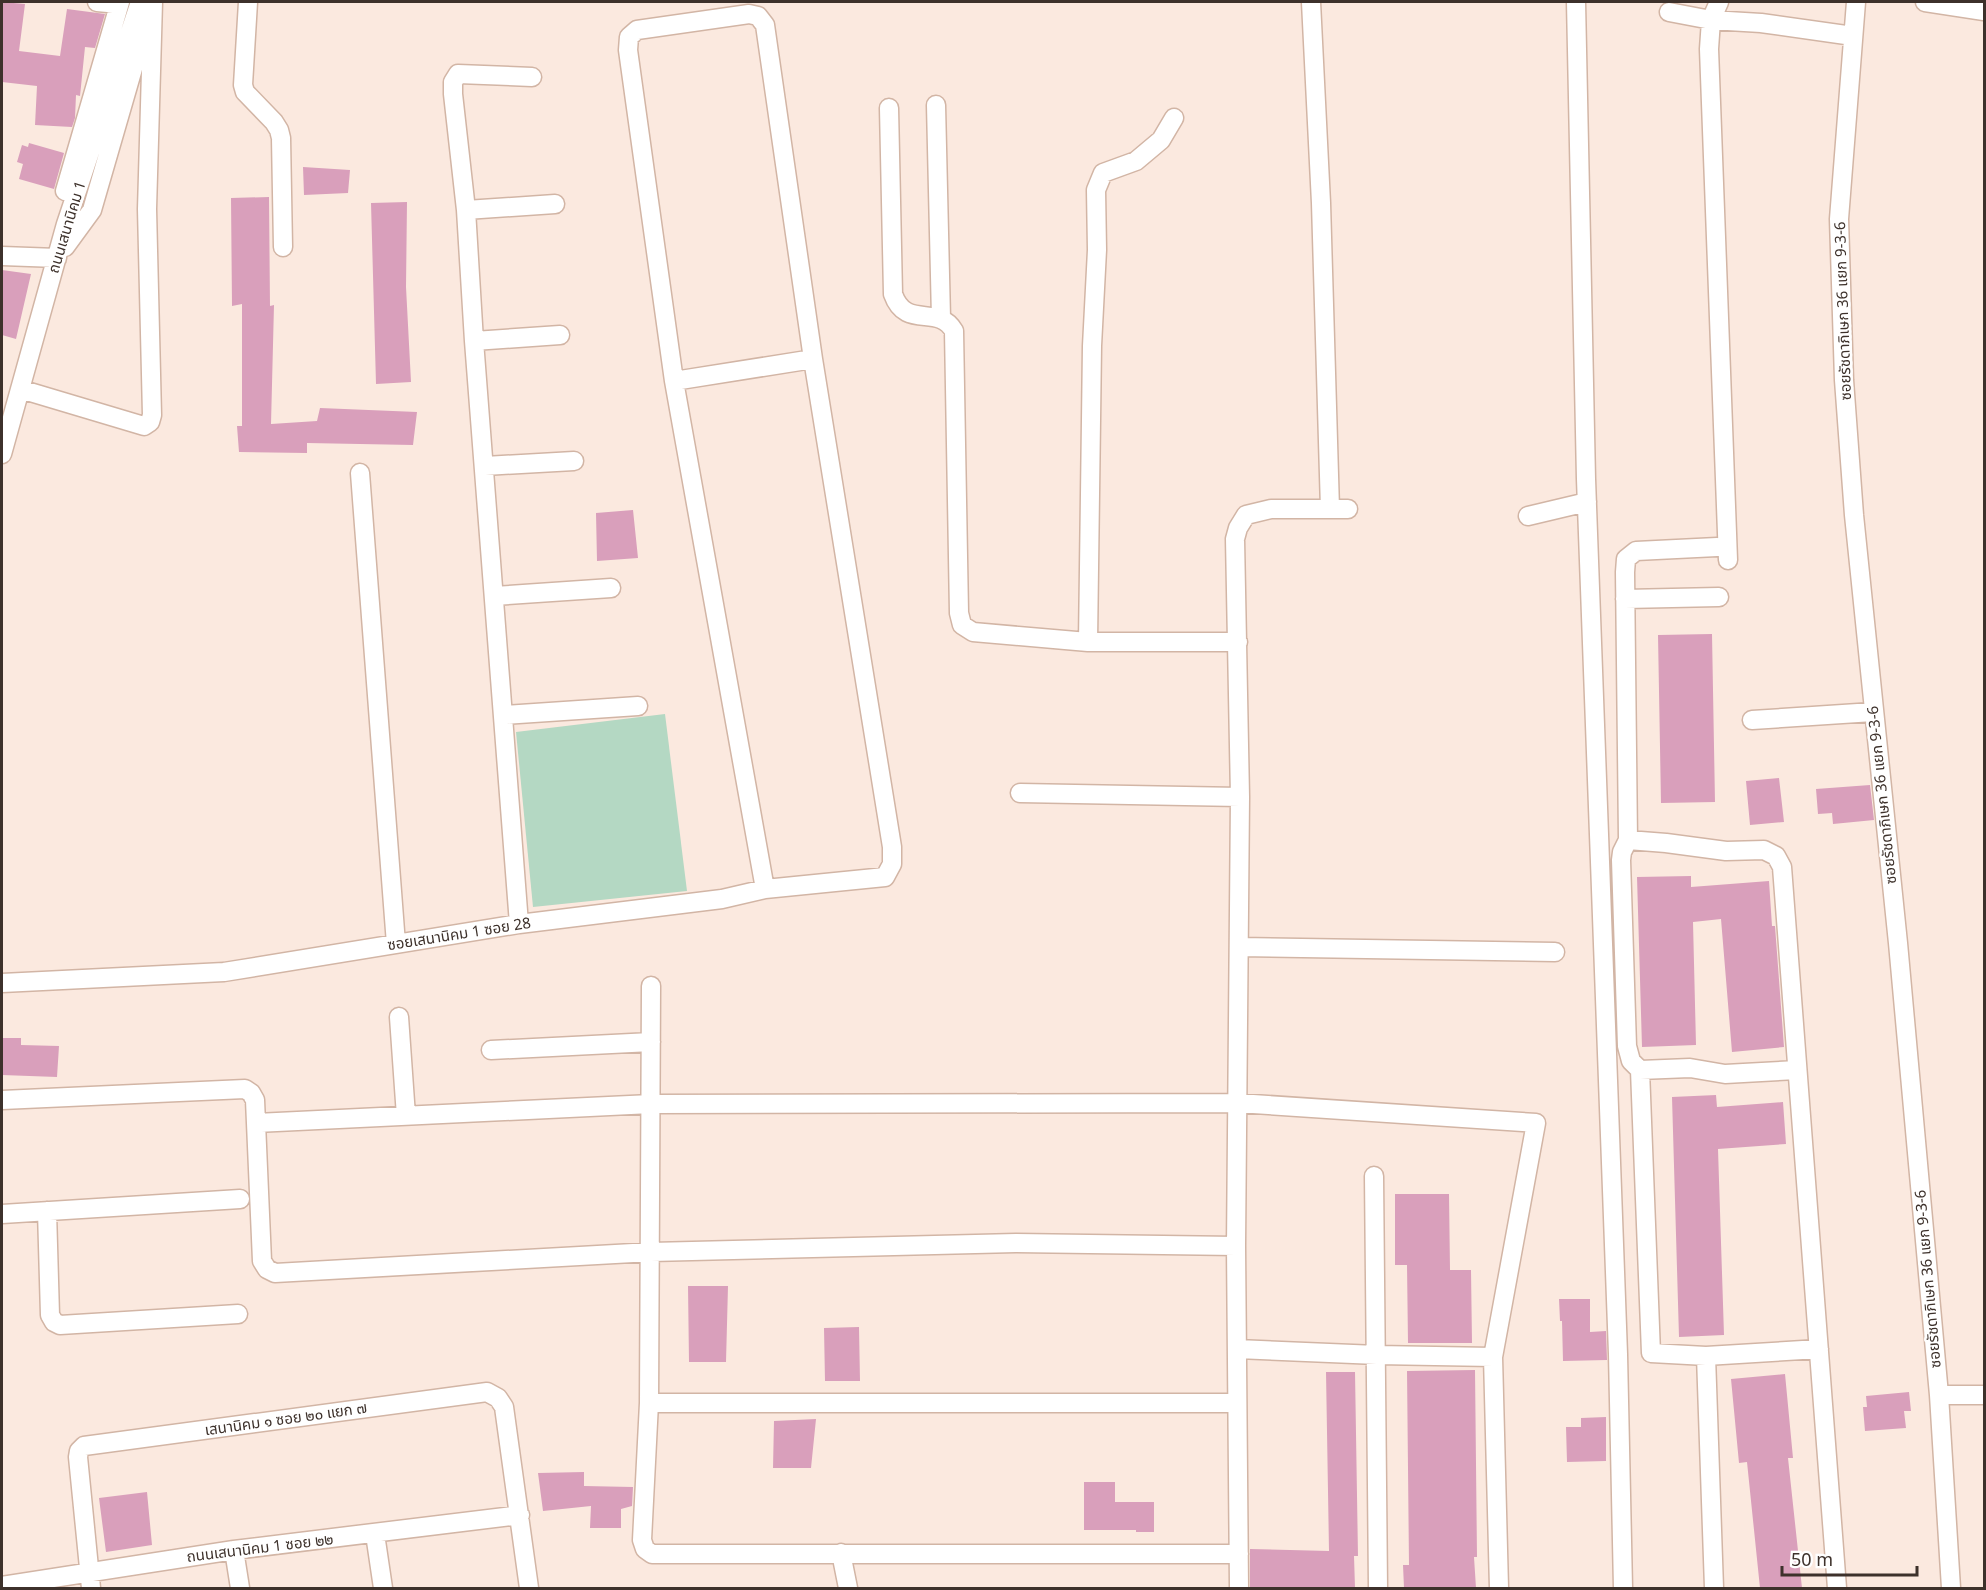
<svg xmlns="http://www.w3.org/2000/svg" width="1986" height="1590" viewBox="0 0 1986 1590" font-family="'Noto Sans','Noto Sans Thai',sans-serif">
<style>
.green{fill:#b4d8c3}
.building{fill:#d99fbb}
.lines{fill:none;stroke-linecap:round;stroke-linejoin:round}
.minor-casing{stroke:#d2b5a5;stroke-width:21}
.minor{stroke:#fff;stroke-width:18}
.labels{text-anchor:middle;stroke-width:5;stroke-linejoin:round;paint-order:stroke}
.street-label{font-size:15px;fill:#3d312b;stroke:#fff}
</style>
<rect width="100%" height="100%" fill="#fbe9df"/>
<path class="green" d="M665,714l22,177 -154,16 -17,-175z"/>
<path class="building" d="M2,2l23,2 -6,47 41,5 7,-47 38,5 -10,34 -10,-1 -5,49 -4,-1 -1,23 -3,9 -37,-2 2,-39 -35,-4z
M29,143l35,10 -10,36 -35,-10 4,-15 -6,-2 5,-17 6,2z
M303,167l47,3 -2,23 -44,2z
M269,197l1,109 4,-1 -3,119 46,-3 3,-13 97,4 -4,33 -106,-2v10l-68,-1 -2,-26h5v-122l-10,2 -1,-108z
M407,202l-1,85 5,95 -35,2 -5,-181z
M2,270l29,4 -15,65 -14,-4z
M633,510l5,48 -41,3 -1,-48z
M1712,634l3,168 -54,1 -3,-168z
M1779,778l5,44 -34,3 -4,-44z
M1870,785l4,35 -41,4 -1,-11 -14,1 -2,-25z
M1691,876v11l78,-6 3,45h3l9,121 -52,5 -11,-133 -28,3 3,123 -54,2 -5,-170z
M2,1038h19v7l38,1 -2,31 -55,-2z
M1716,1095l1,12 66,-5 3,42 -68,5 6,186 -45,2 -7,-240z
M1395,1194h54l1,76h21l1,73h-64l-1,-78h-12z
M688,1286h40l-2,76h-37z
M1559,1299h31v33l16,-1 1,29 -44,1 -1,-40h-2z
M859,1327l1,54h-35l-1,-53z
M1475,1370l2,187h-3l2,31h-72l-1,-23h6l-2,-194z
M1326,1372h29l3,184h-4l1,32h-105v-39l79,2z
M1785,1374l8,84h-5l14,130h-42l-13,-126 -8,1 -8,-84z
M1909,1392l2,19h-7l2,17 -41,3 -2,-24h4l-1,-11z
M1606,1417v44l-39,1 -1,-35h15v-9z
M816,1419l-5,49h-38l1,-47z
M584,1472v14l49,1 -1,19 -11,3v19h-31l1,-22 -48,5 -5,-38z
M1084,1482h31v20h39v30h-18v-2h-52z
M147,1492l5,53 -46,7 -7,-54z"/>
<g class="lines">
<g class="minor-casing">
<path id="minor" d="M97,2l22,2
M248,2l-5,83 2,7 29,30 5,8 2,8 2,109
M1311,2l10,201 9,306
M1576,2l10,477 32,875 5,234
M1719,2l-8,18 -2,29 19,511
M1856,2l-17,217 5,161 10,135 44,428 41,452 12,193
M1925,2l59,9
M1669,12l42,8 50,3 92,13
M936,105l5,213
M889,108l4,186c13,37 45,9 61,37l5,282 3,12 11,7 115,10h150
M65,191l55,-189
M466,210l89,-6
M65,247l27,-37 53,-183
M2,256l55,2
M474,341l86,-6
M674,381l139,-22
M20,389l124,37 6,-4 2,-7 -5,-206 6,-207
M2,454l64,-230 74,-222
M485,466l89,-5
M360,473l36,471
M1528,516l59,-14
M494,596l117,-8
M1625,599l94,-2
M1088,642l4,-296 5,-96 -1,-60 7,-17 33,-12 25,-21 13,-22
M503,715l135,-9
M1752,720l121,-8
M1020,793l220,4
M1628,840l38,3 60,8 38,-1 12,6 6,11 55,721
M519,924l-45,-583 -8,-131 -13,-116v-12l5,-8 74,3
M1239,947l316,5
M2,983l222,-11 295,-48 203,-25 43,-10 120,-12 7,-13v-17l-79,-488 -48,-334 -7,-9 -9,-2 -112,16 -8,7 -1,13 46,331 91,508
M651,986l-2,417 -7,137 3,9 7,5h587
M399,1017l7,99
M491,1050l160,-8
M1640,1070l50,-2 35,6 72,-4
M2,1100l243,-11 6,4 4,7 7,161 5,8 8,4 376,-21 365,-9 220,3
M256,1123l395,-19 587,-1 298,20 -43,234 6,231
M1374,1176l4,412
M47,1211l3,104 4,7 6,3 178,-11
M2,1214l238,-15
M1237,1349l140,6 116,2
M1706,1356l-55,-3 -11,-283 -9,-9 -4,-15 -6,-186 1,-8 6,-12 -3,-268 1,-13 10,-8 81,-4
M1939,1395h45
M649,1403h588
M375,1534l8,54
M234,1550l6,38
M841,1553l7,35
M2,1586l232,-36 286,-35
M91,1588l-13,-131 1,-6 5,-5 403,-54 11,6 6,9 25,181
M1239,1588l-3,-342 4,-449 -5,-258 3,-11 8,-13 25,-6h77
M1714,1588l-8,-232 113,-7"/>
</g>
<use href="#minor" class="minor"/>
</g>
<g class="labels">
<g class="street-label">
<text transform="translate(67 227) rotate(-73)" y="5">ถนนเสนานิคม 1</text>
<text transform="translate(1843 311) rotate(-92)" y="5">ซอยรัชดาภิเษก 36 แยก 9-3-6</text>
<text transform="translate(1882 795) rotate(-96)" y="5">ซอยรัชดาภิเษก 36 แยก 9-3-6</text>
<text transform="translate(459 934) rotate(-9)" y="5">ซอยเสนานิคม 1 ซอย 28</text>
<text transform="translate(1928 1279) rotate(-95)" y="5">ซอยรัชดาภิเษก 36 แยก 9-3-6</text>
<text transform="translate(286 1419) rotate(-8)" y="5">เสนานิคม ๑ ซอย ๒๐ แยก ๗</text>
<text transform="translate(260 1548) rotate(-7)" y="5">ถนนเสนานิคม 1 ซอย ๒๒</text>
</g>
</g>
<rect width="1986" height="1590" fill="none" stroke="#3d312b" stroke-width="6"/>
<path d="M1782 1566v9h135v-9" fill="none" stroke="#3d312b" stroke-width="3"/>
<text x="1791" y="1566" font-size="18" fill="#3d312b" stroke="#ffffff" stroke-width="4.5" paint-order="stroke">50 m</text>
</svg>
